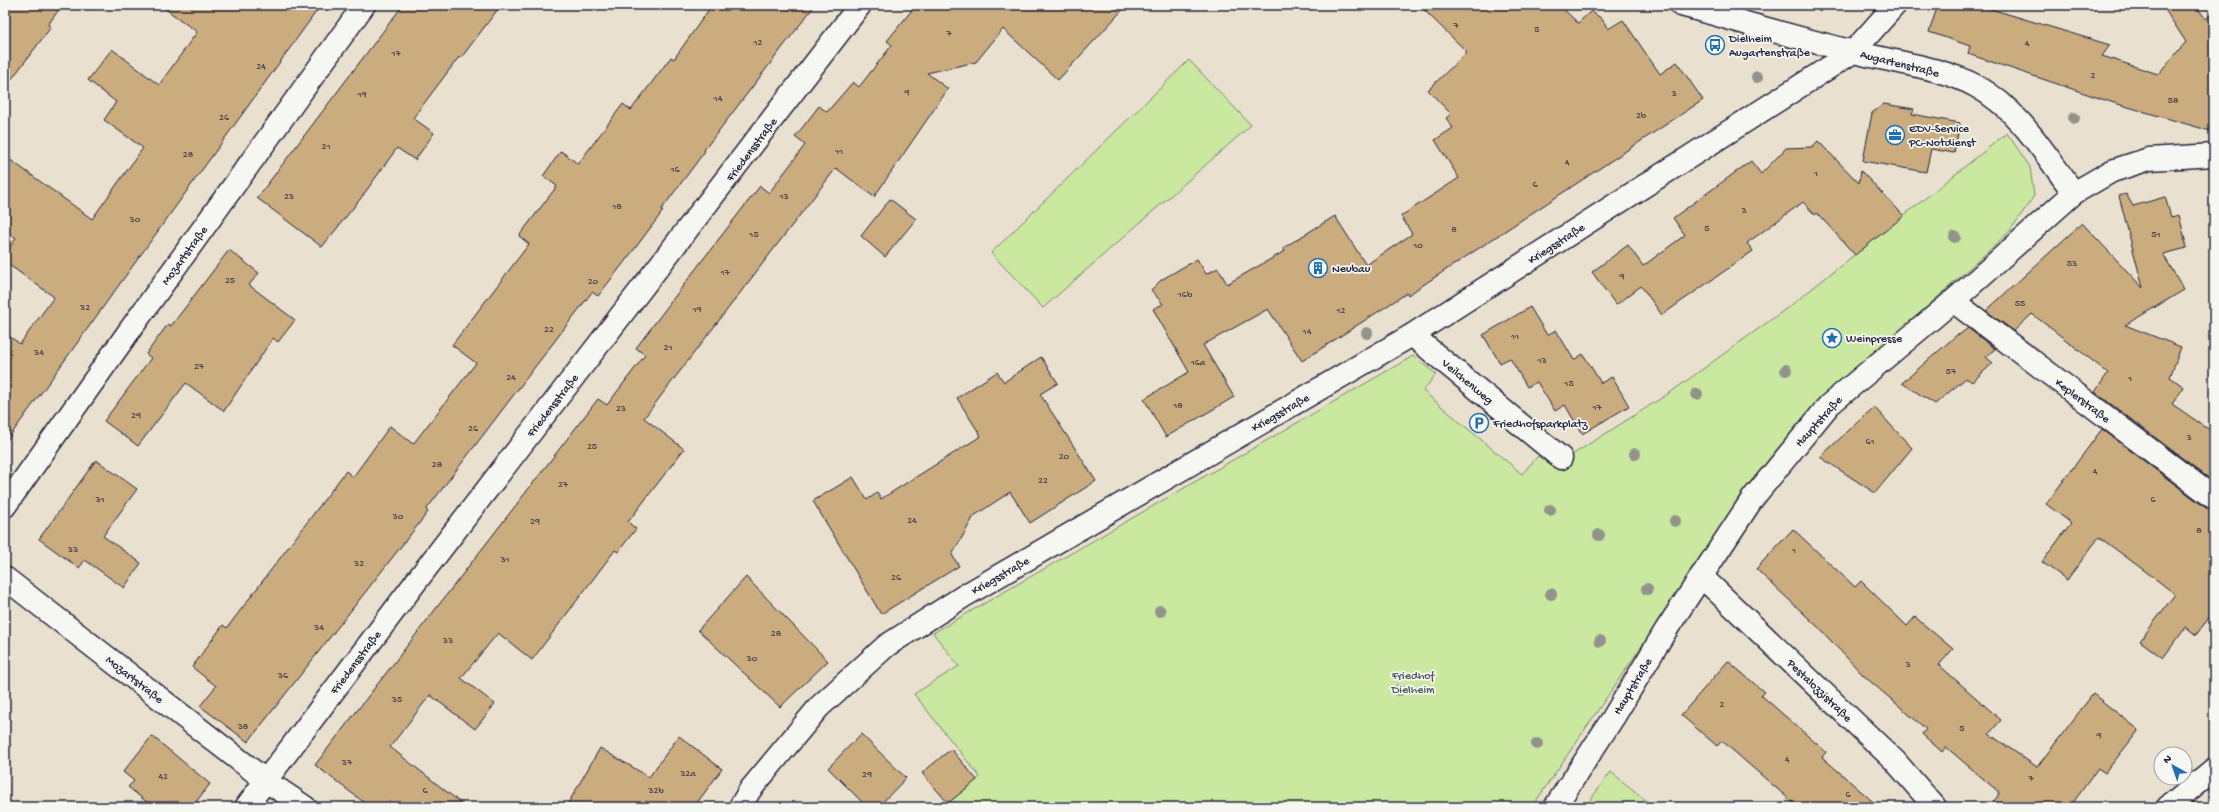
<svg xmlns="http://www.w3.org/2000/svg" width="2219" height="812" viewBox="0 0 2219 812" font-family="'Gochi Hand',sans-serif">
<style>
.green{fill:#cbe8a0;stroke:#76856e}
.building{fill:#caac7f;stroke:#22223b}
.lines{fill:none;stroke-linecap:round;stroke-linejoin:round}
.street-casing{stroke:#22223b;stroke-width:25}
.secondary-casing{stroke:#22223b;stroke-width:25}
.street{stroke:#f6f6f2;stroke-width:22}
.secondary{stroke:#f6f6f2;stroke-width:22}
.tree{fill:#93938c}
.labels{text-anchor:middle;stroke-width:3.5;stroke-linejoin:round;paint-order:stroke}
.number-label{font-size:10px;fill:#4c444c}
.poi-label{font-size:12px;fill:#22223b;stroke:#f6f6f2;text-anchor:start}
.street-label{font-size:12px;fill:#22223b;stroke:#f6f6f2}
.park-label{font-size:12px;fill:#4c5454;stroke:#f6f6f2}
</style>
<rect width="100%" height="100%" fill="#e9e0d0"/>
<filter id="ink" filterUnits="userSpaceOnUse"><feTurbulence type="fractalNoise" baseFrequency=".025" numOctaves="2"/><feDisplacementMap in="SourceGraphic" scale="8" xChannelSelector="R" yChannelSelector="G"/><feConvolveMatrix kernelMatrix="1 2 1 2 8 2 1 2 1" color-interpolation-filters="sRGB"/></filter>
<g filter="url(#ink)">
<path class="green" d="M1189,60l62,65 -208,183 -52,-55z
M2007,133l23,34 4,29 -25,36 -102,93 -86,72 -81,99 -84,129 -124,182h-589l37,-30 -66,-83 45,-28 -26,-33 480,-277 23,18 -13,17 99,83 16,-18 15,11 118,-75 123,-89z
M1611,772l43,35h-69z"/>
<path class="building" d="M5,5h57l-14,20 3,2 -46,61z
M160,5h161l-316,438v-110l15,11 34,-47 -49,-35v-8l11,-16 -11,-7v-75l87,63 51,-71 -39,-28 12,-18 -28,-22 24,-31 47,36 38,-53z
M403,5h98l-40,53 -2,-1 -46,61 21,15 -19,27 -18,-12 -36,50 -39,49 -65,-49z
M712,5h103l-111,145 1,1 -44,59 2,1 -27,36 -38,49 -6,-4 -166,218 2,2 -180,230 -48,-36 16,-20 -24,-19 31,-42 4,3 119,-157 7,6 37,-51 23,18 63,-81 -24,-18 77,-101 -10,-8 38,-50 -14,-10 18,-25 17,13 45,-60 8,6 40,-53 3,2z
M916,5h211l-69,75 -55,-51 -27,33 -49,11 21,16 -74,108 -38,-29 -192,250 40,31 -56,73 8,7 -18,23 -3,-2 -83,110 -34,-27 -37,45 34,26 -20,25 -45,-34 -40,52 76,60h-96l-55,-42 283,-366 9,6 38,-50 -9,-7 65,-86 59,-76 9,7 36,-48 -10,-8 24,-31 8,6 26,-30 6,5 33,-42 -5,-4z
M1419,5h140l19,18 13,-12 11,8 6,10 15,-9 37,54 17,-12 26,38 -295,195 -1,-2 -105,68 -34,-52 -65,36 31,52 -68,40 -22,-38 45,-27 -36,-63 10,-5 -12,-14 10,-10 36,-21 9,15 12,-6 9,16 58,-33 -2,-3 52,-32 31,49 46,-31 -11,-18 58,-38 -24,-38 18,-12 -7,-10 5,-4 -23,-24 39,-38z
M1938,5h40l132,40 -8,11 56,18 28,-32 -24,-37h33l11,14 8,-9v122l-103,-30 -143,-48 2,-8 -41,-14z
M1884,104l30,5 -2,5 48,9 -6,30 -23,-4 -5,23 -63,-11 9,-48z
M1818,141l41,42 2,-12 43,45 -49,39 -38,-42 -2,2 -12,-13 -56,41 6,8 -91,64 -21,-29 -25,19 -24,-33 36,-27 15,21 42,-31 -12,-17 78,-57 10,13 25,-26 26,-1z
M2126,194l7,12 32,-9 6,20 8,-2 8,33 -24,6 21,36 -59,35 56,22 -11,30 14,10 -12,17 42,29v49l-119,-90 13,-19 -38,-30 -38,-29 -18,17 -28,-20 96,-88 61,65 -24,-92z
M890,199l26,20 -31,38 -24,-21z
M229,250l30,23 -10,12 46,35 -17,22 -5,-4 -49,73 -38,-28 -48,63 -34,-25 47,-63 -5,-4 22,-30 3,2z
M1530,307l17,28 9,-5 18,30 9,-6 18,29 11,-6 17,29 -47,28 -17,-29 -10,6 -18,-29 -10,5 -17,-29 -10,5 -17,-28z
M1968,328l27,21 -9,8 7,6 -21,19 -6,-4 -31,26 -33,-21 56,-49 1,1z
M1041,357l17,26 -18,11 56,87 -66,42 -20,-31 -36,24 -22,39 7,11 -78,48 -68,-113 40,-24 14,23 10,-7 4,6 100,-63 -24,-38 40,-26 7,10z
M1874,407l38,41 -37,45 -55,-36z
M2102,429l104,79 8,2v101l-18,24 -10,-8 -23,31 -23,-17 35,-47 -26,-20 -50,-37 -32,43 -25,-18 29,-39 -25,-19z
M96,460l41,29 -34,47 38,27 -17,25 -39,-28 -6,8 -40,-29z
M1793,529l62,58 6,-6 46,45 8,-9 38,32 -14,16 62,55 -12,14 48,33 56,-73 46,36 -34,43 -7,-5 -28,39h-80l10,-14 -54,-46 -4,5 -20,-18 4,-5 -62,-53 -47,-50 -61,-57z
M746,577l82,84 -48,46 -82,-77z
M1728,661l36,31 -3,3 65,57 -4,5 57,50h-81l-76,-66 -5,5 -36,-31z
M861,734l45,44 -28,29h-11l-39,-39z
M152,736l58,48 -18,23h-39l-25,-20 6,-6 -11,-9z
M679,736l43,33 -28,38h-128l34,-59 49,29z
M951,749l26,31 -29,23 -26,-30z"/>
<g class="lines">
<g class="street-casing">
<path id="street" d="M1681,5c58,16 115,33 173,47 39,10 87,15 122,34 43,23 70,70 98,107
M1953,301l261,197
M1412,335l149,123
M5,506l122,-172 237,-329
M1701,576l194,185 40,46
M5,578l260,202 40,27
M246,807l172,-228 442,-574
M740,807l10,-17 69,-83 67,-61 78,-50 448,-261 441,-283 42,-47
M2168,807l46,-38"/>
</g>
<g class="secondary-casing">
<path id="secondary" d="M1555,807l58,-89 53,-88 87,-132 76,-93 124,-104 121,-108 38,-22 37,-12 65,-4"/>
</g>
<use href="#street" class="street"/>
<use href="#secondary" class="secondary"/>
</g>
<g class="tree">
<circle cx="1757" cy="77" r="6"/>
<circle cx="2074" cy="118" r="6"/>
<circle cx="1955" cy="237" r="6"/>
<circle cx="1367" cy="333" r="6"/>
<circle cx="1786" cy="370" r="6"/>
<circle cx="1697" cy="394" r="6"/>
<circle cx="1635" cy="454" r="6"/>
<circle cx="1550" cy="510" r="6"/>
<circle cx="1675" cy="521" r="6"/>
<circle cx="1599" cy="535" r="6"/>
<circle cx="1647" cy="589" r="6"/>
<circle cx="1551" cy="594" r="6"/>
<circle cx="1160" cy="611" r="6"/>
<circle cx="1600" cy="641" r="6"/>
<circle cx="1399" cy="690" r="6"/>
<circle cx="1537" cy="744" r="6"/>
</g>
</g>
<defs>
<g id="bus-ring" transform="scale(1)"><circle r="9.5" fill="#f6f6f2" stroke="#1f6fb2" stroke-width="1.5"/><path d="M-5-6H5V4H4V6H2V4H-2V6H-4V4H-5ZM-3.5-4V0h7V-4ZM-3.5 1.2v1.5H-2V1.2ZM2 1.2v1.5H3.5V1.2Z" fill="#1f6fb2"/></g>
<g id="office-ring" transform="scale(1)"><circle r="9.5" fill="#f6f6f2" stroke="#1f6fb2" stroke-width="1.5"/><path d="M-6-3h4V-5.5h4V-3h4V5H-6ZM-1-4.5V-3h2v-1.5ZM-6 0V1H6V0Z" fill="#1f6fb2"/></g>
<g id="building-ring" transform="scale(1)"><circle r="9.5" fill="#f6f6f2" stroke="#1f6fb2" stroke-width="1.5"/><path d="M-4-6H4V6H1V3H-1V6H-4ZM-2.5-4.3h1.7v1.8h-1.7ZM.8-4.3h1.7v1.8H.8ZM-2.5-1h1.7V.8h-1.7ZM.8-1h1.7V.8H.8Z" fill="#1f6fb2"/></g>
<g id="sight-ring" transform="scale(1)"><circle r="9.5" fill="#f6f6f2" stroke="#1f6fb2" stroke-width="1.5"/><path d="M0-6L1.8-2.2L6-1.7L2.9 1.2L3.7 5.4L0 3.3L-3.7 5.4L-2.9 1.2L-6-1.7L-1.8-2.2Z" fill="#1f6fb2"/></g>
<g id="parking-ring" transform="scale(1)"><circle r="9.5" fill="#f6f6f2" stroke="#1f6fb2" stroke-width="1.5"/><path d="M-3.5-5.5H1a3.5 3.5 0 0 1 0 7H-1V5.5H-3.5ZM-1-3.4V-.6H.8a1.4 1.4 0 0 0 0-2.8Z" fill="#1f6fb2"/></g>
</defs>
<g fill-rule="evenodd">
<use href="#bus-ring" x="1715" y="45"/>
<use href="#office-ring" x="1895" y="135"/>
<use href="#building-ring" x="1318" y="268"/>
<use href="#sight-ring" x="1832" y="338"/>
<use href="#parking-ring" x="1479" y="423"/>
</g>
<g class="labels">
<g class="number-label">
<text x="1456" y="28">7</text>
<text x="1537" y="32">5</text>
<text x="949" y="36">7</text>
<text x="758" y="45">12</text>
<text x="2027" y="46">4</text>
<text x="396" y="56">17</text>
<text x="261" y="69">24</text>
<text x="2093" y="78">2</text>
<text x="907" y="95">9</text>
<text x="1674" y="96">3</text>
<text x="362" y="97">19</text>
<text x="718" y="101">14</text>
<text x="2173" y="103">58</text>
<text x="1641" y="118">2b</text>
<text x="224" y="120">26</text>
<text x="326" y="149">21</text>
<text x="839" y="154">11</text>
<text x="188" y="157">28</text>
<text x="1567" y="165">4</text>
<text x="675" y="172">16</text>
<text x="1816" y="176">1</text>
<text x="1535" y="187">6</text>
<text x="289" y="199">23</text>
<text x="784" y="199">13</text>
<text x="617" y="209">18</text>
<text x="1744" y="213">3</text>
<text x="135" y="222">30</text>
<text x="1707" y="231">5</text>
<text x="1454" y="232">8</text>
<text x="754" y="237">15</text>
<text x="2156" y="237">51</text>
<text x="1418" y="248">10</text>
<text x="2072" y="266">53</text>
<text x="725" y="275">17</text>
<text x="1622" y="279">9</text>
<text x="230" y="283">25</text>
<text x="593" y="284">20</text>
<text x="1185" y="297">16b</text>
<text x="2020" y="306">55</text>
<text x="85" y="310">32</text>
<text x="697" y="312">19</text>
<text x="1341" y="313">12</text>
<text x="549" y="332">22</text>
<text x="1307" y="334">14</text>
<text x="1515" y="339">11</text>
<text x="668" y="350">21</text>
<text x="39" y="355">34</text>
<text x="1542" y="363">13</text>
<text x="1198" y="365">16a</text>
<text x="199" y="369">27</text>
<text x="1951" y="374">57</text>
<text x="511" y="380">24</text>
<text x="2130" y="381">1</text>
<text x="1569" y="386">15</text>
<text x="1178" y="408">18</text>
<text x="1597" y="410">17</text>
<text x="621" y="411">23</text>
<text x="136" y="418">29</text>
<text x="473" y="431">26</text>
<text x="2189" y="440">3</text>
<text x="1870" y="444">61</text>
<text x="592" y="449">25</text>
<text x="1064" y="459">20</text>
<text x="437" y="467">28</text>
<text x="2095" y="474">4</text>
<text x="1043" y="483">22</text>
<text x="563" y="487">27</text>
<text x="100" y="502">31</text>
<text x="2153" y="502">6</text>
<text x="398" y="519">30</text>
<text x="912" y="523">24</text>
<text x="535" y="524">29</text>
<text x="2199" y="533">8</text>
<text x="73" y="552">33</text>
<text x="1794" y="553">1</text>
<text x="505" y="562">31</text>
<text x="359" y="566">32</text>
<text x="896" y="580">26</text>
<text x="319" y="630">34</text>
<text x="776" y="636">28</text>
<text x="448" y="643">33</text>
<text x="752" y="661">30</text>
<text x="1908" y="667">3</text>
<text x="283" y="678">36</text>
<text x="397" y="702">35</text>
<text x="1722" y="707">2</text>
<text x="243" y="729">38</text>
<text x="1962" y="731">5</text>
<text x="2099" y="738">9</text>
<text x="1787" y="762">4</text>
<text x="347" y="765">37</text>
<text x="688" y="776">32a</text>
<text x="867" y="777">29</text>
<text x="163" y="779">42</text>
<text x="2031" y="781">7</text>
<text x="425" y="793">6</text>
<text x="656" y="793">32b</text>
<text x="1848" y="797">6</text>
</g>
<g class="poi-label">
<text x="1729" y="42">Dielheim<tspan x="1729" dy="14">Augartenstraße</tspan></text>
<text x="1909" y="132">EDV-Service<tspan x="1909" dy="14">PC-Notdienst</tspan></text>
<text x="1332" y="272">Neubau</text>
<text x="1846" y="342">Weinpresse</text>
<text x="1493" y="427">Friedhofsparkplatz</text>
</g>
<g class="street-label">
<text transform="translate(1900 63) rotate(14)" y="4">Augartenstraße</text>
<text transform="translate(751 149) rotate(-53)" y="4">Friedensstraße</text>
<text transform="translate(1556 243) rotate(-33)" y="4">Kriegsstraße</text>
<text transform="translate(184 255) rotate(-54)" y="4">Mozartstraße</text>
<text transform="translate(1468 381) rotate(40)" y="4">Veilchenweg</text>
<text transform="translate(2083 400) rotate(37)" y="4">Keplerstraße</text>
<text transform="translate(552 405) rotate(-52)" y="4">Friedensstraße</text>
<text transform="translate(1280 412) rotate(-30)" y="4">Kriegsstraße</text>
<text transform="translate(1818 421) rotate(-48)" y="4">Hauptstraße</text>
<text transform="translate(1000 575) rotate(-30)" y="4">Kriegsstraße</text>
<text transform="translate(355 662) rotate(-53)" y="4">Friedensstraße</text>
<text transform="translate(135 679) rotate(38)" y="4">Mozartstraße</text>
<text transform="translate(1632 686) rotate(-59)" y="4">Hauptstraße</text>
<text transform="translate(1820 690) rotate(44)" y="4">Pestalozzistraße</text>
</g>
<g class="park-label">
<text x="1413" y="679">Friedhof<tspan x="1413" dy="14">Dielheim</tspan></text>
</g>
</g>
<rect width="2219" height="812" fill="none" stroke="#f6f6f2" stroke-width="20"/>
<rect x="10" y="10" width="2199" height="792" fill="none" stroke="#22223b" stroke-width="1.5" filter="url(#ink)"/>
<g transform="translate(2173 766) rotate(320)"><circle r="19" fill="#f6f6f2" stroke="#a1a1a9"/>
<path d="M0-3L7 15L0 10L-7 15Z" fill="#1f6fb2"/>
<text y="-6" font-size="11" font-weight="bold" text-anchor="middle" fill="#22223b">N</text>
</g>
</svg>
